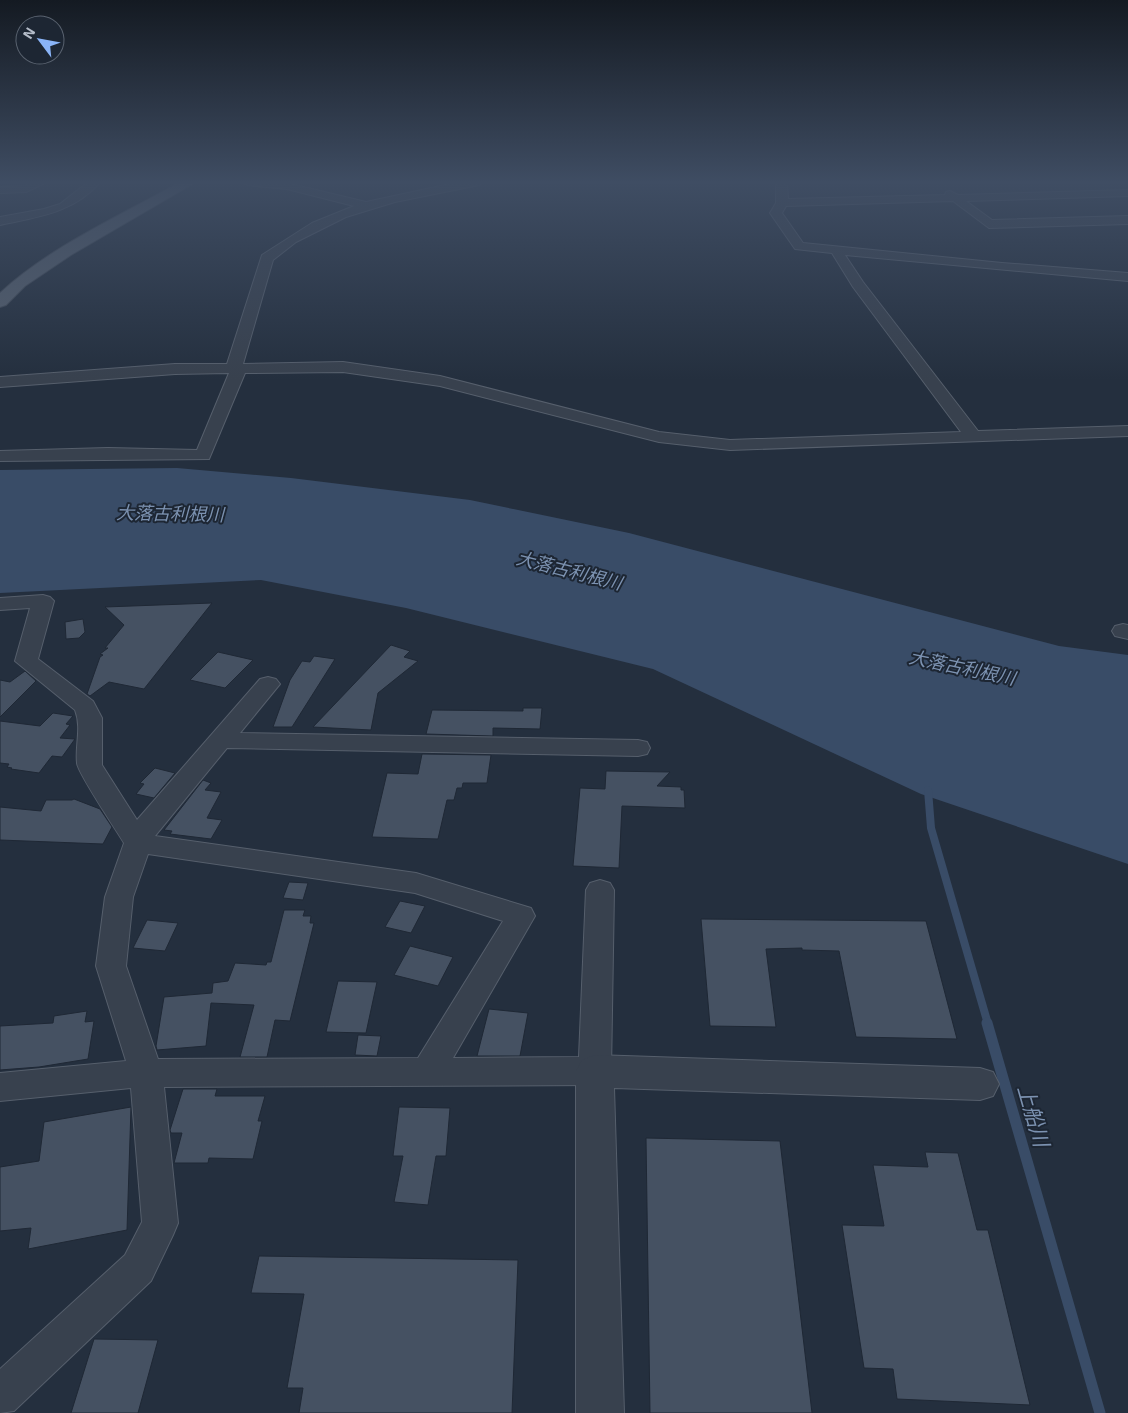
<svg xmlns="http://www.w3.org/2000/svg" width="1128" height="1413" viewBox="0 0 1128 1413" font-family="'Exo 2','Noto Sans JP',sans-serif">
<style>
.water{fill:#394c67}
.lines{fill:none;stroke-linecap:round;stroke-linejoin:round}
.stream-far1{stroke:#394c67;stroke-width:8}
.stream{stroke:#394c67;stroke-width:11}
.building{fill:#455162;stroke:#1f2835}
.minor-casing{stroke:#565f6c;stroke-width:2}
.tertiary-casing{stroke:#565f6c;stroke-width:2}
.primary-casing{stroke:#414a57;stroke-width:2}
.minor{fill:#38414e;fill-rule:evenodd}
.tertiary{fill:#38414e;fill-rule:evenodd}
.primary{fill:#56606e;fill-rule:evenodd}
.labels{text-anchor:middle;stroke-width:4;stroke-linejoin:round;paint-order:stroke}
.water-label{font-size:18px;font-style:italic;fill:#7c92b1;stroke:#1d2633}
.near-water-label{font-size:21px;font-style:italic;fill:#7c92b1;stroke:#1d2633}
</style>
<rect width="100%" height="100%" fill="#242f3e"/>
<path class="water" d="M177,468l114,10 179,22 159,33 430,113 69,9v209l-207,-70 -268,-125 -247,-61 -145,-28 -261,13v-123z"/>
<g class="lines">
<path class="stream-far1" d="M928,790l3,38 57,196"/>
<path class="stream" d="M987,1023l113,390"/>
</g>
<path class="building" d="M212,603l-68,86 -35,-7 -19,14 -3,-2 13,-37 3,-2 -3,-1 8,-6h-3l19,-23 -19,-18z
M83,619l2,13 -6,6 -13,1 -1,-17z
M391,645l19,6 -6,6 14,4 -40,32 -7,37 -58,-3z
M218,652l35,8 -28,28 -35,-8z
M314,656l21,3 -43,68h-19l17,-47 12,-19 8,1z
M25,671l11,10 -36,36v-37l10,2z
M523,708h19l-2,21 -47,-1v8l-67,-2 6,-24 91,1z
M53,713l20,3 -7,8 4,1 -10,13 15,1 -13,18 -10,-1 -13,17 -28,-4 1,-1 -5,-1 2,-3 -9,-1v-42l40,5z
M422,754l69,1 -4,28h-24l-1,5h-5l-3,12h-7l-9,39 -66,-2 15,-64 31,1z
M155,768l20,5 -21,25 -18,-4 8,-10 -4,-1z
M606,771l64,1 -13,14 24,1v3h3l1,18 -63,-2 -3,62 -46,-2 7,-78 25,1z
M203,780l8,3 -6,7 16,2 -14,26 15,2 -11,19 -41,-5 2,-3 -8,-1z
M74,799l26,10 12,18 -9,17 -103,-4v-33l41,4 5,-11h26z
M289,882l19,1 -5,17 -20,-2z
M400,901l25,5 -14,27 -26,-6z
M284,910h21l-2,6h8l-1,7h4l-24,98 -15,-1 -8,37h-27l14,-52 -43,-2 -5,43 -49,4 -1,-4 8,-49 48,-4 1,-10 15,-2 7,-18 31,2 1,-3h4z
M701,919l225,2 31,118 -101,-2 -17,-86 -37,-1v-2l-36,1 10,78 -66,-1z
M147,920l31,3 -13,28 -32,-3z
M410,946l43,11 -15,29 -44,-11z
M338,981l39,1 -11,51 -40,-1z
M489,1009l39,4 -8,43h-43z
M87,1011l-2,11 9,-1 -6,38 -49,8 -39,3v-44l53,-3 1,-7z
M358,1035l23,1 -4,20 -22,-1z
M183,1089h34l-2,7h50l-7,25h4l-9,38 -44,-1 -1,5h-34l8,-30h-11l-1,-3z
M131,1107l-4,123 -99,19 3,-21 -31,3v-64l39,-6 5,-39z
M399,1107l51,1 -4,48h-10l-8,49 -34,-3 9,-46h-10z
M646,1138l134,3 32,272h-162z
M925,1152l33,1 19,77h11l42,175 -133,-6 -4,-30 -29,-1 -22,-143 42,1 -11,-61 55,2z
M259,1256l259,4 -6,153h-213l4,-25h-16l17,-94 -53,-1z
M94,1339l64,1 -20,73h-67z"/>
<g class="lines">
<g class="minor-casing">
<path id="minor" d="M32,182h15l-21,10 -26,1v-6l24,-1z
M88,182h12c-26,31 -63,35 -100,43v-8l44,-8 16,-5z
M242,182l45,1 79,19 93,-20h25l-5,3 -84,17 -49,15 -50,25 -23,18 -30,104 100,-2 97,14 219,56 71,8 231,-8 -108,-145 -21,-34 -37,-4 -25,-36 6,-10v-21h11l1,17 157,-4 1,-3 4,-1 8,4 170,-5v6l-162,5 26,19 136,-4v8l-139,4 -36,-27 -167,5 -4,7 21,30 199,20 126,10v8l-283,-26 18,27 115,149 150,-5v10l-398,14 -71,-8 -219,-56 -97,-14 -98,1 -36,86 -209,2v-10l108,-3 89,2 32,-77 -54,1 -175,13v-10l175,-13h52l35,-109 50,-32 42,-17 -67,-17 -40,-4z
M43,595l7,2 4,4 -16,58 55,42 9,17v47l35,55 123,-141 8,-2 8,2 4,5 -40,49 398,7 9,2 3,6 -3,6 -9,2 -411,-8 -72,88 261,37 115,35 4,8 -82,142 126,-1 7,-167 4,-7 10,-3 10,3 4,7 -3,181 -4,10 -12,4 -431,2 14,136 -5,12 -22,46 -137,130 -14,2v-44l125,-114 17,-33 -11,-134 -131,13v-28l126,-12 -30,-95 9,-69 19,-54c-7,-12 -47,-71 -47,-80 -2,-18 5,-35 -2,-53l-60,-49 15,-53 -30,2v-12zM148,854l267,39 88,28 -85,137 -260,1 -32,-93 7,-69z
M1123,624l5,1v14l-13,-3 -3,-5 3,-5z"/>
</g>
<g class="tertiary-casing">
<path id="tertiary" d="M595,1055l385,13 13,4 6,12 -6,12 -13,4 -366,-12 10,325h-48v-342l6,-11z"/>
</g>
<g class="primary-casing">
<path id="primary" d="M180,182h16l-125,73 -46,31 -19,19 -6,2v-14c51,-47 120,-77 180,-111z"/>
</g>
<use href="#minor" class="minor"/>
<use href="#tertiary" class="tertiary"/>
<use href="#primary" class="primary"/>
</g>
<linearGradient id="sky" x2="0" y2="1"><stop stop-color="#141a22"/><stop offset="0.48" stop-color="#3f4d63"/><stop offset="1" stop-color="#3f4d63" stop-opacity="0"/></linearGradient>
<rect width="1128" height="380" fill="url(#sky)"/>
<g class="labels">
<g class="water-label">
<text transform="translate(170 514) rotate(1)" y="6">大落古利根川</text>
<text transform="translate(569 571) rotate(14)" y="6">大落古利根川</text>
<text transform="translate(962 668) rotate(12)" y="6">大落古利根川</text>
</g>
<g class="near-water-label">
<text transform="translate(1033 1116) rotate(74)" y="7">上船川</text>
</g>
</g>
<g transform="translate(40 40) rotate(302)"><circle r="24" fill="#1d2633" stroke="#59626f"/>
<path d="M0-4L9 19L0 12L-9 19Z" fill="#8ab4f8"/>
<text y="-8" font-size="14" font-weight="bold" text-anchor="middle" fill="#b4bcc9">N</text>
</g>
</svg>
